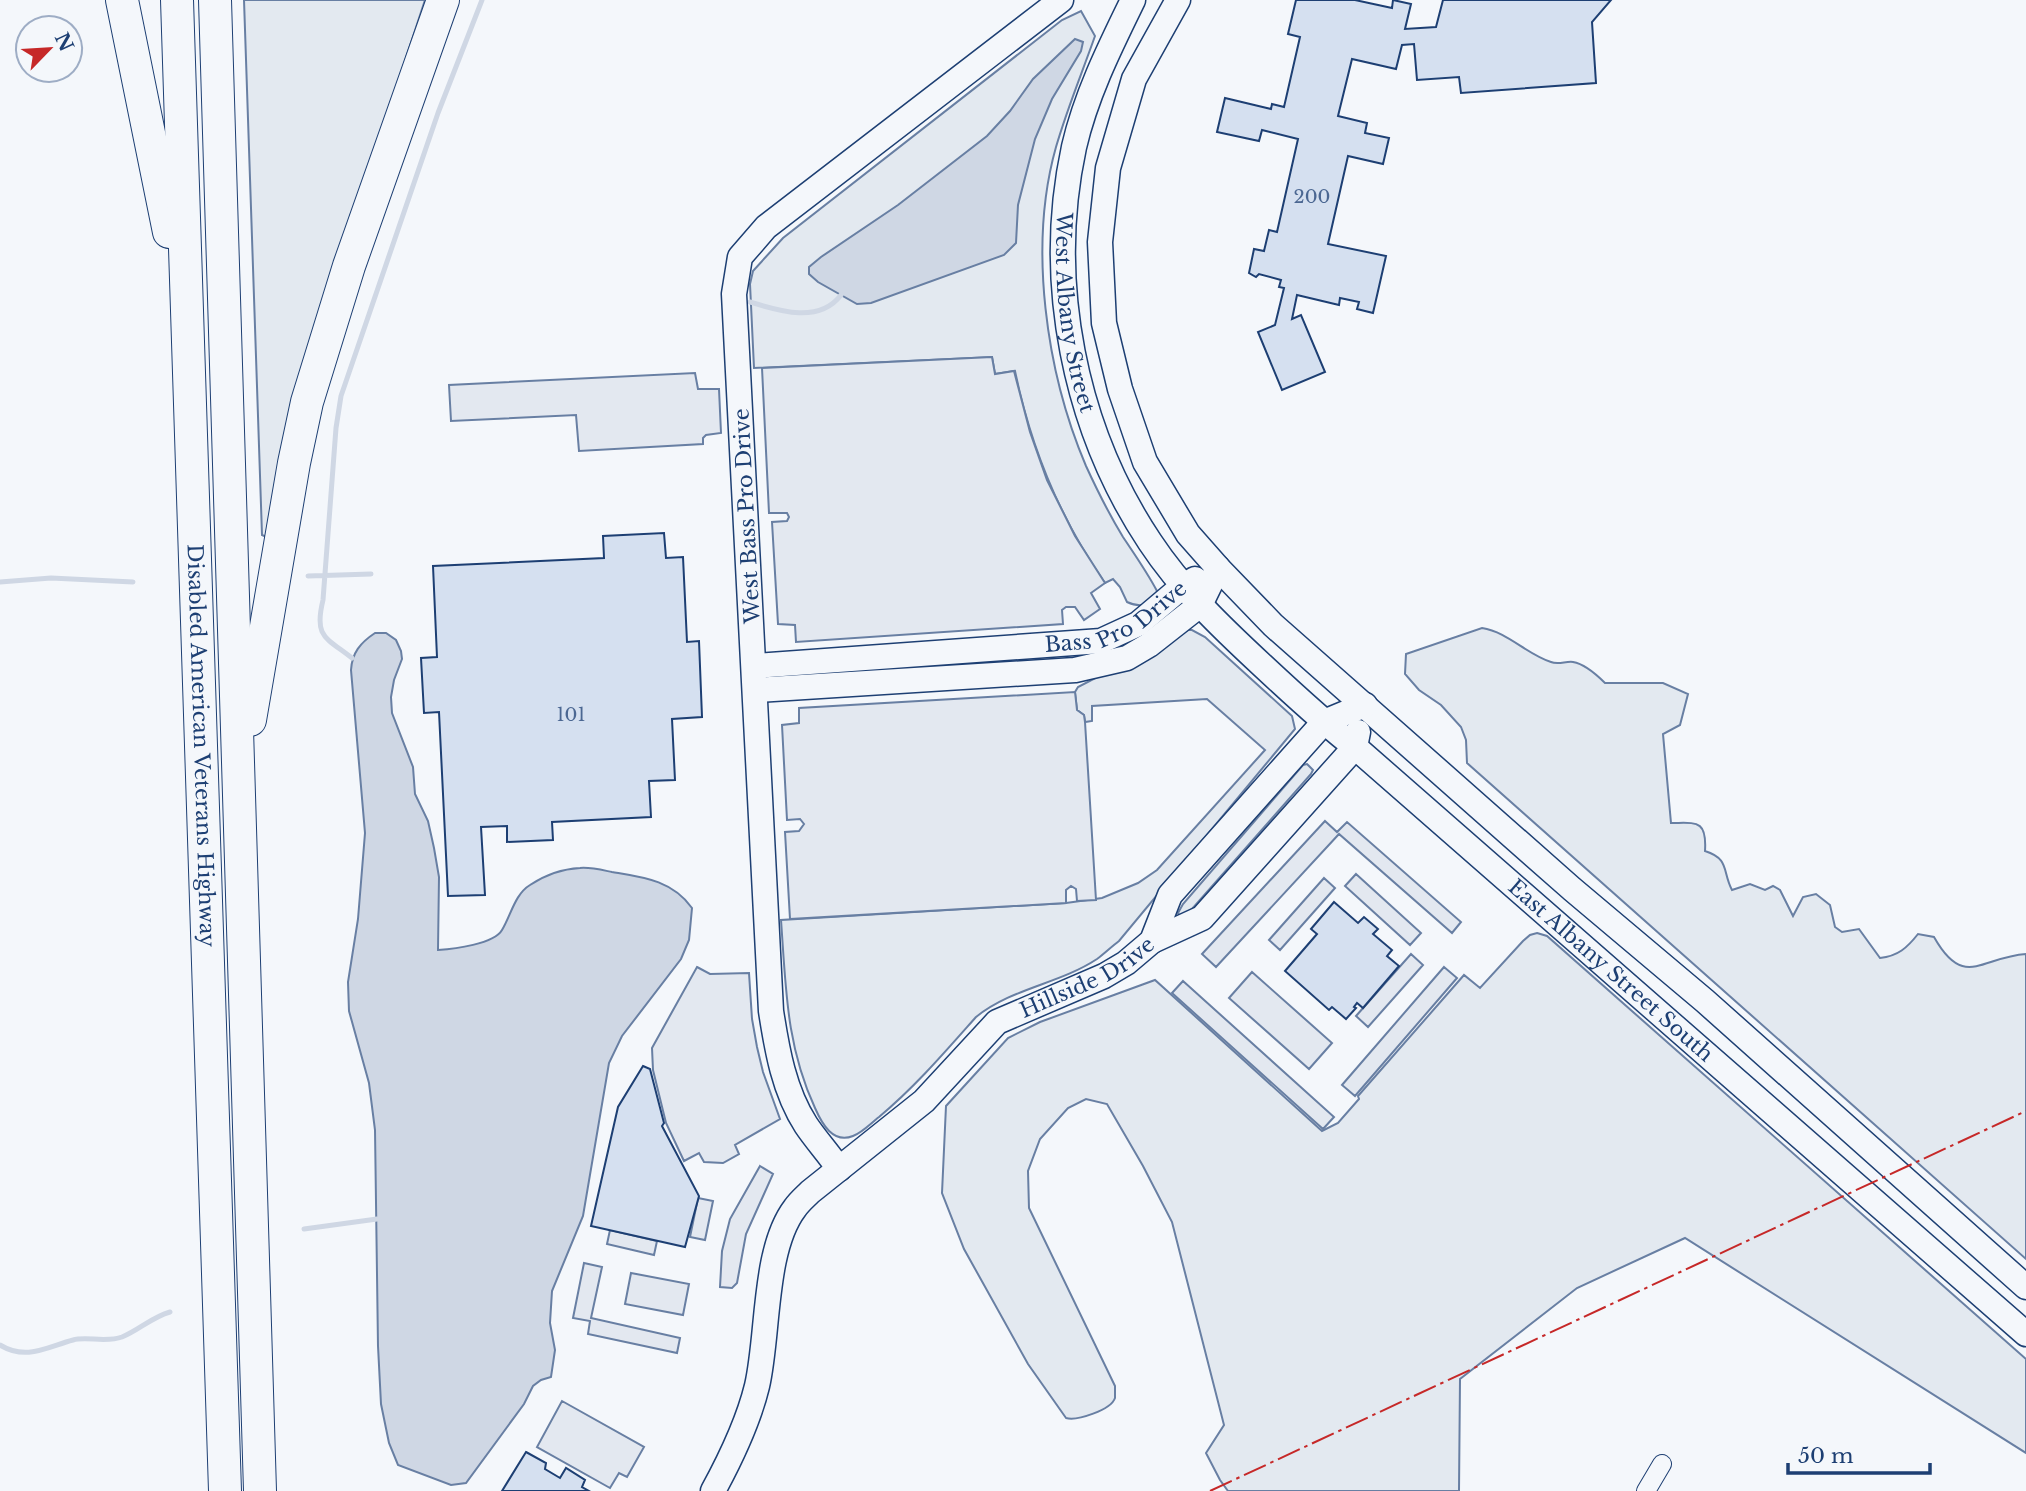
<svg xmlns="http://www.w3.org/2000/svg" width="2026" height="1491" viewBox="0 0 2026 1491" font-family="'Libre Baskerville',serif">
<style>
.green{fill:#e3e9f0;stroke:#687fa3;stroke-width:2}
.parking{fill:#e3e8f0;stroke:#687fa3;stroke-width:2}
.water{fill:#cfd7e4;stroke:#687fa3;stroke-width:2}
.lines{fill:none;stroke-linecap:round;stroke-linejoin:round}
.stream{stroke:#cfd7e4;stroke-width:5}
.building{fill:#d5e0f0;stroke:#1d3f73;stroke-width:2}
.street-casing{stroke:#1d3f73;stroke-width:20}
.secondary-casing{stroke:#1d3f73;stroke-width:27}
.highway-casing{stroke:#1d3f73;stroke-width:34}
.street{stroke:#f4f7fb;stroke-width:18}
.secondary{stroke:#f4f7fb;stroke-width:24}
.highway{stroke:#f4f7fb;stroke-width:32}
.power{stroke:#c62828;stroke-width:2;stroke-dasharray:24 5 3.5 5;stroke-linecap:butt}
.labels{text-anchor:middle;stroke-width:5;stroke-linejoin:round;paint-order:stroke}
.number-label{font-size:18px;fill:#4b6792}
.street-label{font-size:21px;fill:#1d3f73;stroke:#f4f7fb}
</style>
<rect width="100%" height="100%" fill="#f4f7fb"/>
<path class="green" d="M244,0h181l-115,350 -41,188 -7,-3z
M1081,11l14,25c-13,37 -28,73 -39,111 -28,99 -10,225 30,319 11,24 23,48 37,71 12,18 24,35 34,54 -4,15 -17,17 -30,11l-7,-15 -7,-8 -8,4c-45,-64 -74,-135 -90,-212l-20,3 -3,-17 -238,11 -4,-84 3,-13 30,-33 279,-218z
M1482,628c26,4 44,26 69,34 7,3 15,-1 22,0 12,2 24,13 32,21h58l25,11 -8,31 -17,9 8,89c25,0 36,-4 34,28 25,8 17,20 27,39l18,-6 15,6 8,-4 7,4 13,26 10,-19 13,-3 14,11 5,22 7,5 17,-3 21,29c18,-2 27,-10 38,-24l16,3c30,53 47,20 92,17v305l-559,-496 -1,-23 -5,-13 -20,-22 -22,-15 -14,-16 1,-20z
M1188,630h4l13,7 87,79 3,13 -176,212c-8,6 -15,13 -22,18 -38,25 -85,29 -121,58 -31,35 -61,70 -97,100 -8,6 -16,15 -26,19 -20,8 -31,-12 -38,-28 -29,-63 -29,-120 -34,-188l285,-17 36,-5 36,-15 19,-13 108,-120 -58,-51 -115,7v15l-7,1 -1,-7 -7,-5 -2,-18 3,-5z
M1307,764l6,6 -2,4 -119,135 -12,8 -2,-4 5,-9 120,-139z
M1537,933l10,3 479,423v94l-341,-215 -108,50 -117,91 -1,112h-231l-8,-11 -14,-27 18,-28 -52,-203 -29,-56 -36,-62 -21,-5 -18,9 -28,31 -12,32 1,37 86,178c0,1 0,11 0,12 -4,12 -38,23 -49,20l-38,-54 -64,-115 -22,-56 4,-87 62,-68 32,-16 115,-42 167,151 16,-8 21,-24 -1,-3 106,-121 16,13 43,-47 7,-6z"/>
<path class="parking" d="M992,357l3,17 19,-3 16,61 17,48 28,56 30,47 -14,10 9,16 -16,11 -9,-13h-9l-4,3 1,14 -267,18 -1,-17 -17,-1 -6,-102 15,-1 2,-4 -2,-4h-18l-7,-145z
M695,373l3,16h21l2,44 -15,2 -3,3v6l-124,7 -3,-36 -125,6 -2,-36z
M1075,692l2,18 7,5 1,7 11,178 -19,1 -1,-12 -5,-3 -5,4v13l-276,16 -5,-87 14,-1 5,-7 -4,-5 -13,1 -5,-95 17,-2v-15z
M1325,821l12,11 10,-10 114,100 -9,11 -113,-99 -123,133 -14,-13z
M1356,874l65,59 -11,12 -65,-59z
M1324,878l11,10 -55,62 -11,-10z
M1411,954l12,11 -55,62 -12,-11z
M697,967l13,7 39,-1 3,46 5,28 6,25 17,47 -45,26 4,9 -16,9 -19,-1 -5,-9 -15,8 -18,-38 -13,-53 -1,-22z
M1444,967l13,11 -102,118 -13,-11z
M1252,972l80,71 -23,26 -80,-71z
M1183,981l151,136 -11,12 -151,-136z
M760,1166l13,8 -27,60 -9,49 -5,5 -12,-1 2,-36 8,-32z
M698,1198l15,3 -8,39 -15,-3z
M610,1230l47,11 -3,14 -47,-11z
M584,1263l18,4 -11,51 89,20 -3,15 -89,-19 2,-13 -17,-3z
M631,1273l58,11 -6,31 -58,-11z
M562,1401l82,46 -17,30 -8,-4 -9,15 -73,-41z"/>
<path class="water" d="M1075,39l8,3 -2,9 -29,48 -17,40 -17,66 -2,38 -12,12 -133,48 -14,1 -39,-22 -9,-8v-7l12,-10 77,-52 89,-69 23,-25 23,-32z
M375,633h11l10,7 5,11 1,8 -8,21 -3,17 1,16 21,54 2,27 13,27 6,27 5,29 -1,73c16,-1 56,-6 64,-20 9,-15 13,-36 28,-45 15,-10 32,-16 50,-17 10,-1 22,2 32,4 30,5 60,8 80,36l-3,32 -8,19 -59,77 -13,27 -26,153 -31,75 -2,32 5,27 -4,27 -10,3 -8,6 -9,18 -58,79 -15,2 -53,-20 -9,-22 -8,-39 -3,-58 -3,-216 -6,-47 -20,-72 -1,-29 10,-63 7,-86 -14,-163c1,-17 9,-27 24,-37z"/>
<g class="lines">
<path class="stream" d="M750,302c29,9 69,22 91,-7
M308,576l63,-2
M0,582l51,-4 82,4
M352,658c-27,-21 -38,-21 -29,-58l13,-172 5,-32 97,-283 44,-113
M304,1229l73,-10
M0,1345c26,16 47,2 73,-5 13,-4 33,3 49,-3 17,-7 30,-20 48,-25"/>
</g>
<path class="building" d="M1296,0h59l37,8 1,-8 18,4 -6,25 31,-2 7,-27h168l-19,22 4,61 -135,10 -2,-16 -42,3 -3,-36 -12,1 -6,24 -44,-10 -14,57 29,7 -2,10 24,5 -6,26 -35,-8 -20,88 58,12 -13,57 -16,-4 2,-7 -19,-4 -1,7 -42,-10 -5,24 9,-4 24,57 -43,18 -24,-58 17,-7 9,-37 -5,-1 2,-7 -22,-6 -3,3 -7,-4 5,-24 10,2 5,-21 8,2 21,-93 -36,-9 -3,11 -42,-9 8,-34 46,11 1,-5 12,3 16,-70 -12,-3z
M664,533l2,25 17,-1 4,85 12,-1 3,76 -30,2 3,61 -26,1 2,36 -99,5 1,18 -46,2v-16l-26,1 4,68 -37,1 -9,-184 -15,1 -3,-55 16,-1 -4,-91 171,-8 -1,-22z
M1334,902l24,21 6,-6 14,12 -5,5 19,16 -5,6 12,10 -36,42 -6,-5 -3,4 2,1 -10,11 -14,-12 -3,3 -44,-39 32,-37 -6,-5z
M643,1066l7,3 14,54 -2,3 37,70 -14,51 -94,-21 27,-119z
M526,1452l20,11 -1,6 15,9 6,-10 19,12 -3,7 7,4h-87z"/>
<g class="lines">
<g class="street-casing">
<path id="street" d="M1646,1491l16,-27"/>
</g>
<g class="secondary-casing">
<g id="secondary">
<path id="s1" d="M1133,0c-23,47 -47,95 -59,147 -29,134 0,281 76,395 31,47 72,86 113,124 30,28 60,56 92,81l671,587"/>
<path d="M1178,0l-44,79 -26,89 -8,74 4,81 16,66 25,73 43,72 30,34 55,57 299,264 133,112 321,286"/>
<path id="s2" d="M755,666l346,-25 37,-17 45,-38 12,-7"/>
<path d="M756,690l319,-20 52,-12 22,-13 51,-40 18,-37"/>
<path d="M1152,941l50,-23 153,-171 3,-15"/>
<path d="M839,1169c-10,-15 -23,-29 -33,-44 -22,-34 -29,-75 -35,-114l-37,-717 6,-37 26,-30 295,-227"/>
<path id="s3" d="M713,1491c18,-33 35,-68 44,-105 12,-51 6,-136 38,-178 4,-6 10,-11 15,-16l114,-91 73,-79 107,-46 22,-13 26,-22 18,-46 154,-173 41,-17"/>
</g>
</g>
<g class="highway-casing">
<g id="highway">
<path d="M122,0l47,232"/>
<path id="s4" d="M177,0l48,1491"/>
<path d="M215,0l45,1491"/>
<path d="M250,720l44,-257 13,-61 42,-136 94,-266"/>
</g>
</g>
<use href="#street" class="street"/>
<use href="#secondary" class="secondary"/>
<use href="#highway" class="highway"/>
<path class="power" d="M1210,1491l816,-380"/>
</g>
<g class="labels">
<g class="number-label">
<text x="1312" y="203">200</text>
<text x="571" y="721">101</text>
</g>
<g class="street-label">
<text dy="7" stroke="none"><textPath href="#s1" startOffset="326">West Albany Street</textPath></text>
<text transform="translate(747 516) rotate(-93)" y="7">West Bass Pro Drive</text>
<text dy="7" stroke="none"><textPath href="#s2" startOffset="369">Bass Pro Drive</textPath></text>
<text dy="7" stroke="none"><textPath href="#s4" startOffset="746">Disabled American Veterans Highway</textPath></text>
<text dy="7" stroke="none"><textPath href="#s1" startOffset="1202">East Albany Street South</textPath></text>
<text dy="7" stroke="none"><textPath href="#s3" startOffset="674">Hillside Drive</textPath></text>
</g>
</g>
<g transform="translate(49 49) rotate(65)"><circle r="33" fill="#f4f7fb" stroke="#9eadc5" stroke-width="2"/>
<path d="M0-5L12 26L0 18L-12 26Z" fill="#c62828"/>
<text y="-10" font-size="19" font-weight="bold" text-anchor="middle" fill="#1d3f73">N</text>
</g>
<path d="M1788 1463v10h142v-10" fill="none" stroke="#1d3f73" stroke-width="3.5"/>
<text x="1798" y="1463" font-size="21" fill="#1d3f73" stroke="#f4f7fb" stroke-width="5" paint-order="stroke">50 m</text>
</svg>
